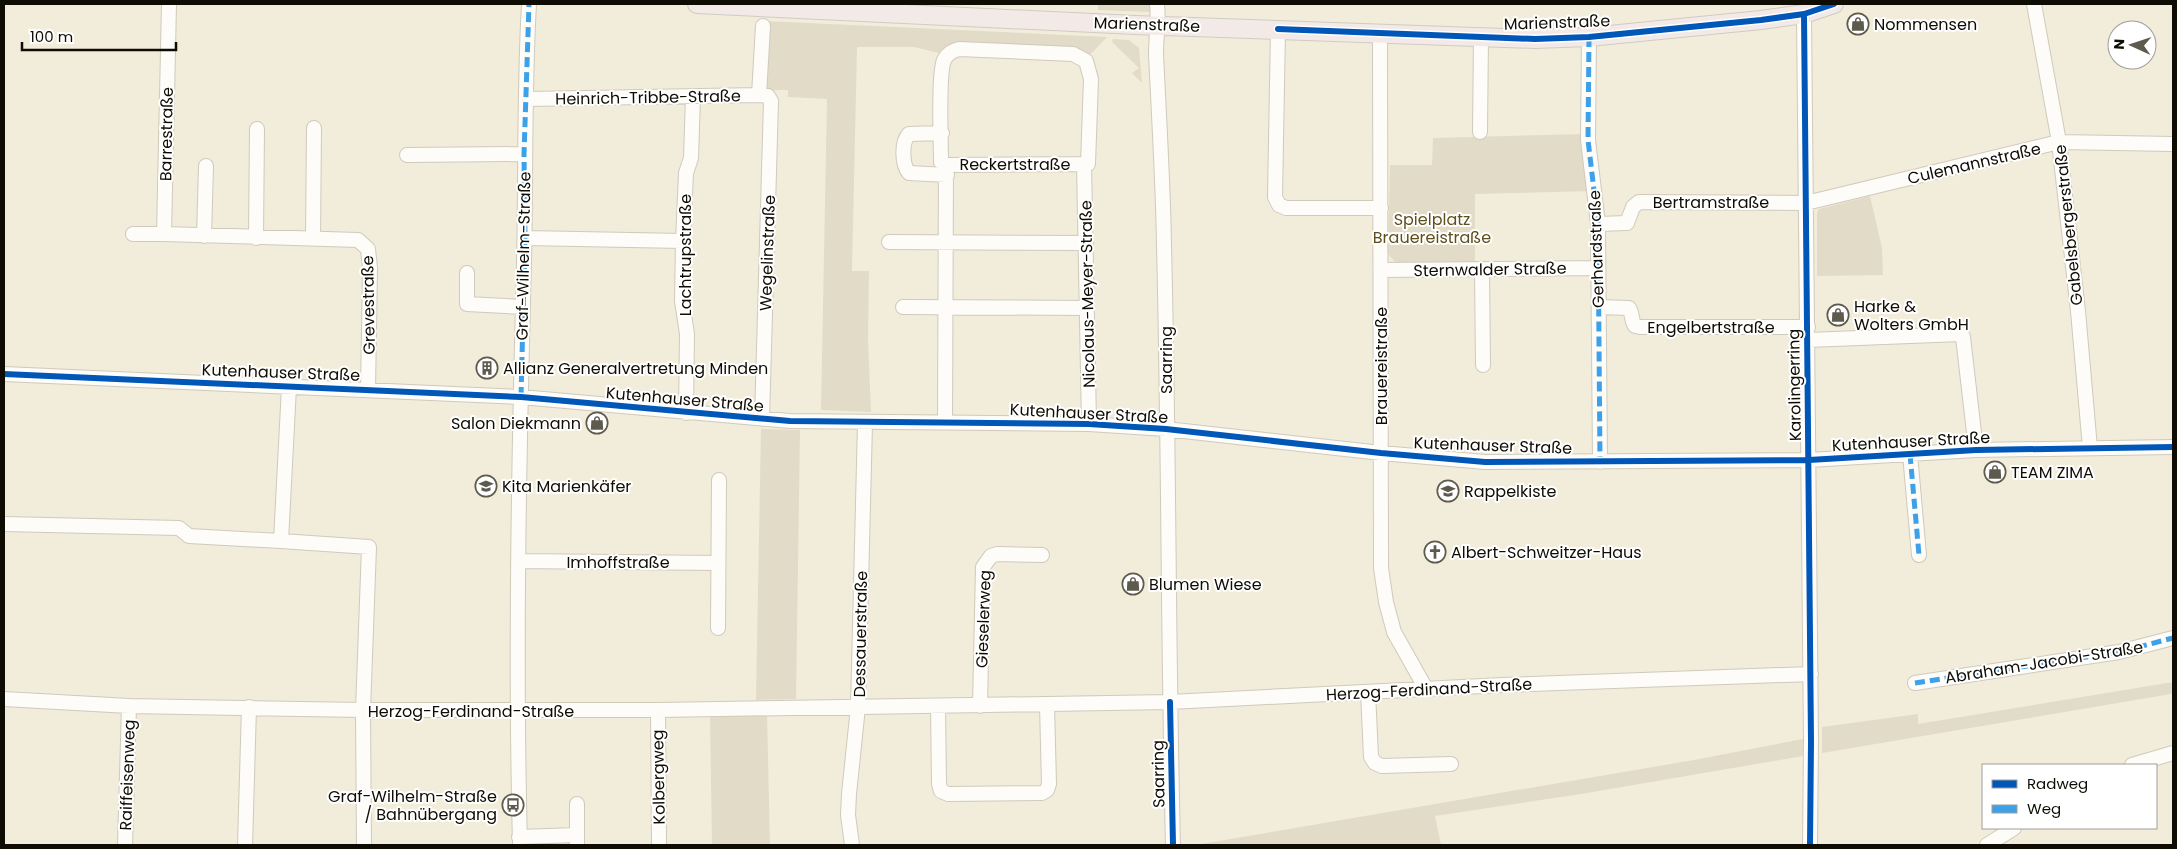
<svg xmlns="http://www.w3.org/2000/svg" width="2177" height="849" viewBox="0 0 2177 849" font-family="Poppins,sans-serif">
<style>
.green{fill:#e2dbc7}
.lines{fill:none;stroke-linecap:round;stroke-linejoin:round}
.minor-casing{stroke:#cfcabc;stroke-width:16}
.major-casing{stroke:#cfccc4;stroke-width:20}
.minor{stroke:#fdfcf9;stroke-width:14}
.major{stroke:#f3e9e6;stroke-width:18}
.quiet{stroke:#3da1e9;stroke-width:5;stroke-dasharray:10 5;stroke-linecap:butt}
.cycleway-casing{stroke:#fff;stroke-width:9}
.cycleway{stroke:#0057b8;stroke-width:6}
.labels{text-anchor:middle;stroke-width:4;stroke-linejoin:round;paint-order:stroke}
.street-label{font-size:16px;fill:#0f0c03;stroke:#fff}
.poi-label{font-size:16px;fill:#0f0c03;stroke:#fff;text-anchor:start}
.park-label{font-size:16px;fill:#5f4f1d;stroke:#fff}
</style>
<rect width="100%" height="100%" fill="#f2ecda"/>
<path class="green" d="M1098,4h52l1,8 -53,-2z
M765,21l342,16 -21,22 -143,-5 -29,-7h-57l-5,224h17l-1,69 3,72 -50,-2 6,-311 -39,-2v-7h-26z
M1113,39l16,1 10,8 3,35 -10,-10 7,-5 -27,-26z
M1585,134l7,57 -117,3v68l-79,1 -8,-9 2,-89h42l1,-27z
M1870,196l12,52 1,27 -66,1v-63l2,-4z
M761,429l39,1 -4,269 -40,1z
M2173,682v11l-2,1 -349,59v-26l96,-13v10z
M767,714l3,131h-58l-2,-130z
M1803,739v17l-222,38 -146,22 6,29h-246l499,-85z"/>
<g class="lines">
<g class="minor-casing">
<path id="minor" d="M1157,4c2,17 -1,33 -1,50 3,64 7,127 8,191 5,200 4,400 9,600
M2034,4l25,138 19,169 12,137
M1804,14l7,727 -1,104
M1278,29l-3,168 4,8 7,3h95
M1380,33l1,535 5,34 8,30 32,57
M1589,37l-1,103 10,84 2,238
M759,95l9,1 3,5 -9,318
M527,99l232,-4 4,-69
M1480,132l1,-95
M942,133l-33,1c-8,8 -7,31 0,39l38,2
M407,155l117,-1
M1084,164l5,260
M946,165l-5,-3c0,-20 -3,-87 3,-102 4,-7 8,-9 15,-11l114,5 13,7 5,18 -3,85h-4
M946,165l138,-1
M1598,224l29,-1 6,-16 6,-5 167,1 253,-61 114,2
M133,234h31l5,-230
M164,234l194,6 10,9 2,19 -2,122
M204,236l2,-70
M256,238l1,-109
M525,238l158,3
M313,239l1,-111
M889,242l197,1
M1381,270l217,-2
M1482,270l1,95
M467,273v31l56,3
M903,307l184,1
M1599,307l30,1c4,6 2,13 6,18l5,1h168
M1808,340l153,-6 2,3 13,113
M4,374l517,23 269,24 299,3 77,5 215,24 104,9 324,-2 167,-10 197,-3
M289,387l-8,154 88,6 -6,163 1,135
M686,413l1,-79 -5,-33 1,-60 3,-68 5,-15 2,-61
M945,422l1,-257
M1910,454l9,101
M4,524l175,4 10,8 92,5
M518,561l200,2
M718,628l1,-148
M1915,683l204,-31 54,-14
M1368,692l3,65 4,6 7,3 69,-2
M4,699l125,7 234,4h295l512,-8 332,-17 309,-11
M938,706l1,78 2,7 7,3 94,-1 5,-3 2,-6 -2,-80
M980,706l3,-139 8,-11 6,-2 45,1
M658,710l1,134
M2132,765l41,-12
M577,804v31
M519,837l58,-2v10
M125,845l4,-139
M245,845l4,-138
M520,845c-5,-194 -1,-389 4,-583 2,-86 0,-172 5,-258
M852,845l-4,-30 1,-21 9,-87 7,-284
M1987,845l27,-17"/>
</g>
<g class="major-casing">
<path id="major" d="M697,4l438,21 400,14 54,-2 172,-17 43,-6 30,-10"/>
</g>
<use href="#minor" class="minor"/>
<use href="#major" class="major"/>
<path class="quiet" d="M1589,37l-1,103 10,84 2,238
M521,397l4,-159 -1,-84 5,-150
M1910,454l9,101
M1915,683l204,-31 54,-14"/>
<g class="cycleway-casing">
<path id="cycleway" d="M1804,14l7,727 -1,104
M1278,29l257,10 54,-2 172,-17 43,-6 30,-10
M4,374l517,23 269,24 299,3 77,5 215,24 104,9 324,-2 167,-10 197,-3
M1170,702l3,143"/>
</g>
<use href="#cycleway" class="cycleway"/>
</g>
<defs>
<g id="shop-ring" transform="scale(1.125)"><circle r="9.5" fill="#fff" stroke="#5e5a4e" stroke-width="1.5"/><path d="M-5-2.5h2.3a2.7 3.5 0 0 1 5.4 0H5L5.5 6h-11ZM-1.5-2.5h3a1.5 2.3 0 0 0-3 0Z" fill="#5e5a4e"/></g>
<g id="building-ring" transform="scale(1.125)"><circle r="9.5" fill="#fff" stroke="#5e5a4e" stroke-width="1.5"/><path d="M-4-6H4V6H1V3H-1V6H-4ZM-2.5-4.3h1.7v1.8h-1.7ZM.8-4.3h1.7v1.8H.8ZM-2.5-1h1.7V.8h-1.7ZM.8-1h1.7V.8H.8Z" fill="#5e5a4e"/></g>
<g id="school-ring" transform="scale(1.125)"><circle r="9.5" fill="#fff" stroke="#5e5a4e" stroke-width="1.5"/><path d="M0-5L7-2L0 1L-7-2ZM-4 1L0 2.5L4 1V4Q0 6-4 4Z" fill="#5e5a4e"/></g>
<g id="church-ring" transform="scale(1.125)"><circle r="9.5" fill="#fff" stroke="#5e5a4e" stroke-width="1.5"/><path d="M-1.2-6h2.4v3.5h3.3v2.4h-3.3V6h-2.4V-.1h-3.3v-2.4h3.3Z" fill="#5e5a4e"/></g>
<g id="bus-ring" transform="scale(1.125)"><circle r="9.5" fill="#fff" stroke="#5e5a4e" stroke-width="1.5"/><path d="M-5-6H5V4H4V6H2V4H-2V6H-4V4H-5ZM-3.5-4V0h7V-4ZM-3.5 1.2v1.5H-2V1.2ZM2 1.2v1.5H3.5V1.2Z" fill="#5e5a4e"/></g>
</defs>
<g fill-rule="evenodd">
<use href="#shop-ring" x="1858" y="24"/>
<use href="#shop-ring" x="1838" y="315"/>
<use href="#building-ring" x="487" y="368"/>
<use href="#shop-ring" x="597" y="423"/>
<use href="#shop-ring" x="1995" y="472"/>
<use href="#school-ring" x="486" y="486"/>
<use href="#school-ring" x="1448" y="491"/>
<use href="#church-ring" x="1435" y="552"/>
<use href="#shop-ring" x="1133" y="584"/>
<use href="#bus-ring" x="513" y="805"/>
</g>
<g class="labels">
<g class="street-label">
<text transform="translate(1557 22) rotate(-2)" y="6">Marienstraße</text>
<text transform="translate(1147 24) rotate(2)" y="6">Marienstraße</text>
<text transform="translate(648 97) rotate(-1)" y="6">Heinrich-Tribbe-Straße</text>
<text transform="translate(166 134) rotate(-89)" y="6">Barrestraße</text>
<text transform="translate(1974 163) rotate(-13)" y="6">Culemannstraße</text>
<text x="1015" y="170">Reckertstraße</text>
<text x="1711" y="208">Bertramstraße</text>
<text transform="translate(2068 225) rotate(-96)" y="6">Gabelsbergerstraße</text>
<text transform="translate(1596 249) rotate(-92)" y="6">Gerhardstraße</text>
<text transform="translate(767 253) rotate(-88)" y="6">Wegelinstraße</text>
<text transform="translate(685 255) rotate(-90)" y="6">Lachtrupstraße</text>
<text transform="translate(523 256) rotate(-89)" y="6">Graf-Wilhelm-Straße</text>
<text transform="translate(1490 269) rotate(-1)" y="6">Sternwalder Straße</text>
<text transform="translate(1087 294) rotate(-91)" y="6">Nicolaus-Meyer-Straße</text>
<text transform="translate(368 305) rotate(-91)" y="6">Grevestraße</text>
<text x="1711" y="333">Engelbertstraße</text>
<text transform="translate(1166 360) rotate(-90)" y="6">Saarring</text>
<text transform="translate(1381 366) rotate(-90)" y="6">Brauereistraße</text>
<text transform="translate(281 372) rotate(2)" y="6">Kutenhauser Straße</text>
<text transform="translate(1794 385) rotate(-91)" y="6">Karolingerring</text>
<text transform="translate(685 399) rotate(5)" y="6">Kutenhauser Straße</text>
<text transform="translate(1089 413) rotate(3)" y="6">Kutenhauser Straße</text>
<text transform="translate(1911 441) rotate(-3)" y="6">Kutenhauser Straße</text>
<text transform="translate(1493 445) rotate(2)" y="6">Kutenhauser Straße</text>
<text x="618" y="568">Imhoffstraße</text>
<text transform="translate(983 619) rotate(-88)" y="6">Gieselerweg</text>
<text transform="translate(860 634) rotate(-89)" y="6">Dessauerstraße</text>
<text transform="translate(2044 662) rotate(-9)" y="6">Abraham-Jacobi-Straße</text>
<text transform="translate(1429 689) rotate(-3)" y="6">Herzog-Ferdinand-Straße</text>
<text x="471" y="717">Herzog-Ferdinand-Straße</text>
<text transform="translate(1158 774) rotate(-91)" y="6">Saarring</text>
<text transform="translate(127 775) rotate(-88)" y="6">Raiffeisenweg</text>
<text transform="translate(658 777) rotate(-91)" y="6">Kolbergweg</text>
</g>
<g class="poi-label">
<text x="1874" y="30">Nommensen</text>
<text x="1854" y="312">Harke &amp;<tspan x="1854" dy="18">Wolters GmbH</tspan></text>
<text x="503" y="374">Allianz Generalvertretung Minden</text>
<text x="581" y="429" text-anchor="end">Salon Diekmann</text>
<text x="2011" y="478">TEAM ZIMA</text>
<text x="502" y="492">Kita Marienkäfer</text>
<text x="1464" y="497">Rappelkiste</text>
<text x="1451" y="558">Albert-Schweitzer-Haus</text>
<text x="1149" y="590">Blumen Wiese</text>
<text x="497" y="802" text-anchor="end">Graf-Wilhelm-Straße<tspan x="497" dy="18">/ Bahnübergang</tspan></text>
</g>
<g class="park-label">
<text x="1432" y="225">Spielplatz<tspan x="1432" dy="18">Brauereistraße</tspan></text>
</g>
</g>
<rect width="2177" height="849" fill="none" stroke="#0f0c03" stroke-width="10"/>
<rect x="1982" y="764" width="175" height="65" fill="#ffffff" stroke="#9f9e9a"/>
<rect x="1992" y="780" width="25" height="8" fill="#0057b8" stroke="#9f9e9a"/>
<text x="2027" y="789" font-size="15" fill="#0f0c03">Radweg</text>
<rect x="1992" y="805" width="25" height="8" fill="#3da1e9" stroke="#9f9e9a"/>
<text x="2027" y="814" font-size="15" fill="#0f0c03">Weg</text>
<g transform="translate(2132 45) rotate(273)"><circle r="24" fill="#ffffff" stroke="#9f9e9a"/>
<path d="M0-4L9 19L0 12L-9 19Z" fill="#5e5a4e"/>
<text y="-8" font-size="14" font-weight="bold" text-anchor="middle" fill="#0f0c03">N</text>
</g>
<path d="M22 42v8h154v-8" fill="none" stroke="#0f0c03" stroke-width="2.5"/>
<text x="30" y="42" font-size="15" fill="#0f0c03" stroke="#ffffff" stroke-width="4" paint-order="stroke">100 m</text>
</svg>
